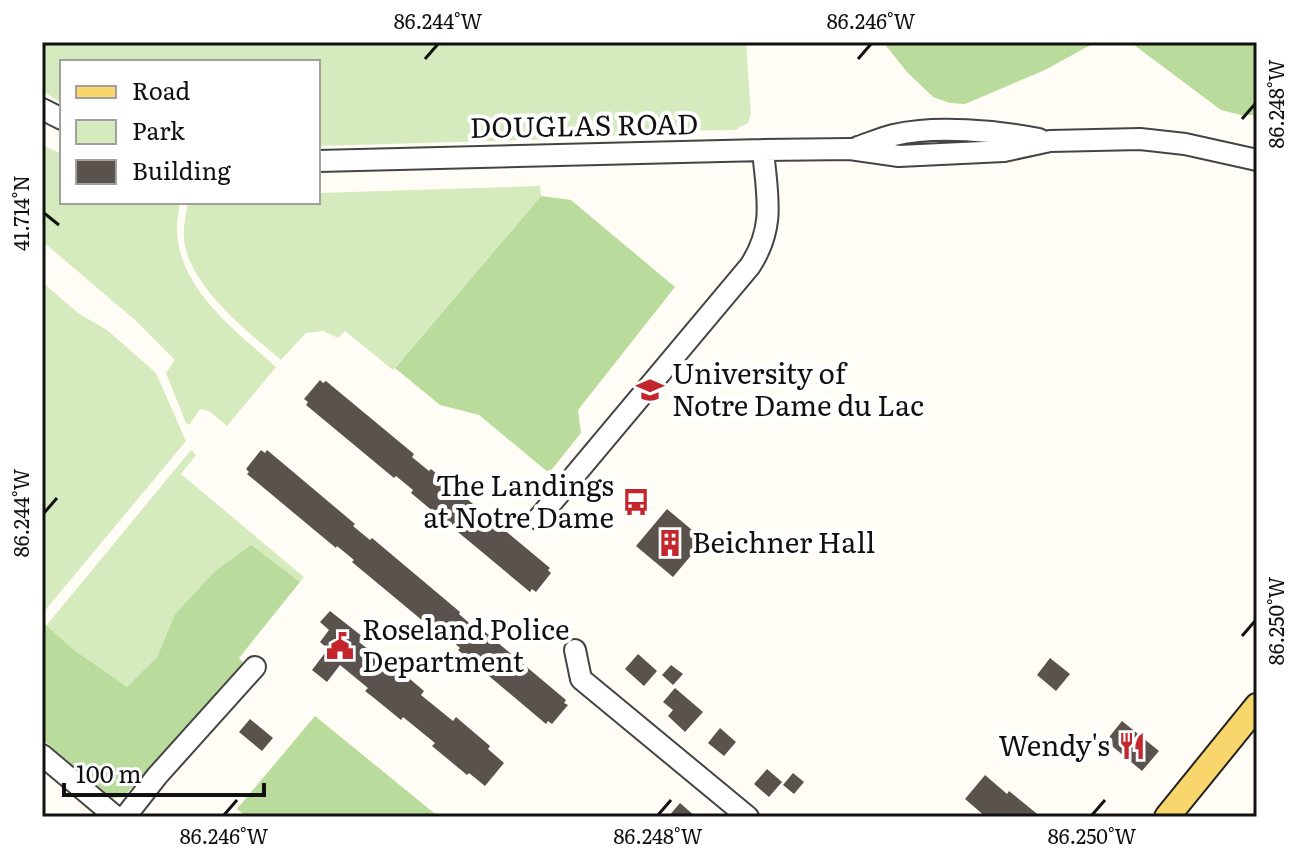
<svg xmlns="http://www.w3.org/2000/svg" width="1299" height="859" viewBox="0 0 1299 859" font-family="Literata,serif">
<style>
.green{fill:#d5ebbd}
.forest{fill:#b9dc9c}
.building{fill:#5a524d}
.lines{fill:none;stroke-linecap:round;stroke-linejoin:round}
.minor-casing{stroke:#444;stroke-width:24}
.major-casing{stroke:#222;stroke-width:28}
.minor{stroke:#fff;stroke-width:20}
.major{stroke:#f9d66b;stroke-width:24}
.ticks{fill:none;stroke:#111;stroke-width:3}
.labels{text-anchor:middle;stroke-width:8;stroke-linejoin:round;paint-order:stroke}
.street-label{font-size:28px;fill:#111;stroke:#fff}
.poi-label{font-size:28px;fill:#111;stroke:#fff;text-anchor:start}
.neatline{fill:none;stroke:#111;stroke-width:3}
.ticks-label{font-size:20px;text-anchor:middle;fill:#111}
</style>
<rect width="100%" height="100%" fill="#fffdf5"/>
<path class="green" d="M42,42h704l5,73 -3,8 -13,7 -83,1 -60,7 -274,8v-84h-256v41l-20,-12z
M42,145l20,9v48h118c-1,10 -4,21 -3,31 4,58 59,98 99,134l-49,59 -18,-15 -9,-2 -11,16 -3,-2 -20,-50 9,-13 -40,-40 -93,-79z
M540,186l1,10 -148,174 -48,-39 -7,7 -15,-7 -17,2 -25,27c-33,-28 -92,-74 -97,-120 -1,-13 2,-26 4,-38h130v-9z
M42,282l36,31 29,17 49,43 30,68 -144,173z
M191,450l5,5 -15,19 123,103 -4,5 -49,-36 -37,26 -39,42 -18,43 -30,31 -53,-38 -28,-24z"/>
<path class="forest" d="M883,42h213l-51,28 -80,34 -15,-1 -17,-6 -26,-25z
M1130,42h127v73h-16l-20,-5z
M541,196l30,4 104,87 -97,123 3,23 -32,40 -70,-58 -39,-10 -45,-37z
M251,545l49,37 -61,76 6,6 -122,133 -11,1 -70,-59v-117l32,28 53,37 30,-30 18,-43 39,-42z
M315,716l124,101h-192l-10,-8z"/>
<path class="building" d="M320,380l3,3 3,-2 12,10 76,63 -2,3 17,14 2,-2 119,99 -2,2 3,3 -15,19 -4,-3 -2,3 -119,-99 2,-3 -17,-14 -2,2 -88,-73 2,-3 -4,-3z
M261,450l4,3 2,-3 12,10 76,64 -2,2 17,14 2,-2 88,74 -1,2 16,14 3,-2 88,74 -2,3 4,2 -16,19 -4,-3 -2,3 -88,-74 2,-2 -17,-15 -2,3 -89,-74 2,-2 -17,-14 -1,2 -89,-74 2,-2 -3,-3z
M667,509l37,31 -31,37 -37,-31z
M330,611l33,26 -4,5 29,23 2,-3 34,29 -3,4 32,26 3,-4 34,29 -2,3 16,14 -19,23 -16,-13 -2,2 -35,-29 3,-3 -32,-26 -2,3 -27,-22 -9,-7 3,-3 -28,-23 -13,17 -15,-12 16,-21 -8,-7 9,-12 -9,-8z
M638,654l19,17 -13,15 -19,-17z
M1050,658l20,16 -14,17 -19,-16z
M671,665l12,9 -10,11 -11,-10z
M675,688l28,24 -18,20 -17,-16 5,-6 -10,-8z
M250,719l23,19 -11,13 -23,-19z
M1122,721l37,30 -17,20 -36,-30z
M720,728l16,14 -12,14 -16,-13z
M767,769l15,13 -13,15 -15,-13z
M793,773l11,9 -10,12 -11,-9z
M985,775l22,19 2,-3 32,26h-55l-21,-18z
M680,803l16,14h-28z"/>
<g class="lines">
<g class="minor-casing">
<path id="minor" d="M42,109l20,10
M858,147c12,-4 24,-9 36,-12 41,-10 104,-4 145,4
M318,161l445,-11 87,-1 49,7 105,-5 46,-10 90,-2 45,5 72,16
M538,519l212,-253c26,-40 17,-70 13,-116
M575,650l6,29 167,138
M42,755l74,62
M125,817l32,-41 98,-109"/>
</g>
<g class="major-casing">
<path id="major" d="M1167,817l90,-111"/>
</g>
<use href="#minor" class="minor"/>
<use href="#major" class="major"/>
</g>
<path class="ticks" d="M425,59l13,-15M858,59l13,-15M1242,119l13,-15M44,213l15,12M44,513l13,-15M1242,636l13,-15M224,815l13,-15M658,815l13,-15M1092,815l13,-15"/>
<defs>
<g id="university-bare" transform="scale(2.16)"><path d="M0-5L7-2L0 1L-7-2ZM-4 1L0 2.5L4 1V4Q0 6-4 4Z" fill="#c4262e" stroke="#fff" stroke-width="2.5" paint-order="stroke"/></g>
<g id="bus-bare" transform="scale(2.16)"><path d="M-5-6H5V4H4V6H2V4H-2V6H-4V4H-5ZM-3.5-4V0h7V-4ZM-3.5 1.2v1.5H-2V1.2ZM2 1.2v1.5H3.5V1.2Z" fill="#c4262e" stroke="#fff" stroke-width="2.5" paint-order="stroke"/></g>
<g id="building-bare" transform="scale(2.16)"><path d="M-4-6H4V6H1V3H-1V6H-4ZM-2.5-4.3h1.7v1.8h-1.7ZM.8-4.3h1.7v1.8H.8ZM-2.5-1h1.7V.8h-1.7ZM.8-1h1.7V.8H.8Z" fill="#c4262e" stroke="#fff" stroke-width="2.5" paint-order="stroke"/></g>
<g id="civic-bare" transform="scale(2.16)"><path d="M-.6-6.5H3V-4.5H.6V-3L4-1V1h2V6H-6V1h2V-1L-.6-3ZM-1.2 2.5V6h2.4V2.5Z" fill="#c4262e" stroke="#fff" stroke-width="2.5" paint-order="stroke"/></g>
<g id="restaurant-bare" transform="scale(2.16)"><path d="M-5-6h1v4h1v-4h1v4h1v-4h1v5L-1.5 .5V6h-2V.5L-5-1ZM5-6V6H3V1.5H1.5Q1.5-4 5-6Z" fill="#c4262e" stroke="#fff" stroke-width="2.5" paint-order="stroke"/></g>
</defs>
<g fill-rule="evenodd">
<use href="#university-bare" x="650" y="390"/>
<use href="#bus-bare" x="636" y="502"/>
<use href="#building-bare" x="670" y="543"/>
<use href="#civic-bare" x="340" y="646"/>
<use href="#restaurant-bare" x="1132" y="746"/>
</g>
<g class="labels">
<g class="street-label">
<text transform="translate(584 126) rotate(-1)" y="10">DOUGLAS ROAD</text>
</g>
<g class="poi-label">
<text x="672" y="384">University of<tspan x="672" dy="32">Notre Dame du Lac</tspan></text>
<text x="614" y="496" text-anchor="end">The Landings<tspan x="614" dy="32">at Notre Dame</tspan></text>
<text x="692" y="553">Beichner Hall</text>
<text x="362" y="640">Roseland Police<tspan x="362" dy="32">Department</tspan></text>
<text x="1110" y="756" text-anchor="end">Wendy's</text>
</g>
</g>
<rect width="1299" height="859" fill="none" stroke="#ffffff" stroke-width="88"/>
<rect x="60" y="60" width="260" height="144" fill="#ffffff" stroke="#a0a0a0" stroke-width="2"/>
<rect x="76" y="86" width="40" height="12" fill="#f9d66b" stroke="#a0a0a0" stroke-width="2"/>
<text x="132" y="100" font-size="24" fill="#111111">Road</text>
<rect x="76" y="120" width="40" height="24" fill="#d5ebbd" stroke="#a0a0a0" stroke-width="2"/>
<text x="132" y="140" font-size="24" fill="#111111">Park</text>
<rect x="76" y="160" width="40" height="24" fill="#5a524d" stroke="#a0a0a0" stroke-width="2"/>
<text x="132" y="180" font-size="24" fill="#111111">Building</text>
<path d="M64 783v12h200v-12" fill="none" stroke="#111111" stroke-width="4"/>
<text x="76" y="783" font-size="24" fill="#111111" stroke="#ffffff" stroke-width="6" paint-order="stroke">100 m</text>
<rect x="44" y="44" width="1211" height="771" class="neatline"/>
<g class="ticks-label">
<text x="438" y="29">86.244°W</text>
<text x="871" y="29">86.246°W</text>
<text transform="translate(1277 104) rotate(-90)" y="7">86.248°W</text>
<text transform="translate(22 213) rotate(-90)" y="7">41.714°N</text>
<text transform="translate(22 513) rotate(-90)" y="7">86.244°W</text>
<text transform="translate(1277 621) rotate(-90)" y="7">86.250°W</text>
<text x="224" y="844">86.246°W</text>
<text x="658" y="844">86.248°W</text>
<text x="1092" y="844">86.250°W</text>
</g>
</svg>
